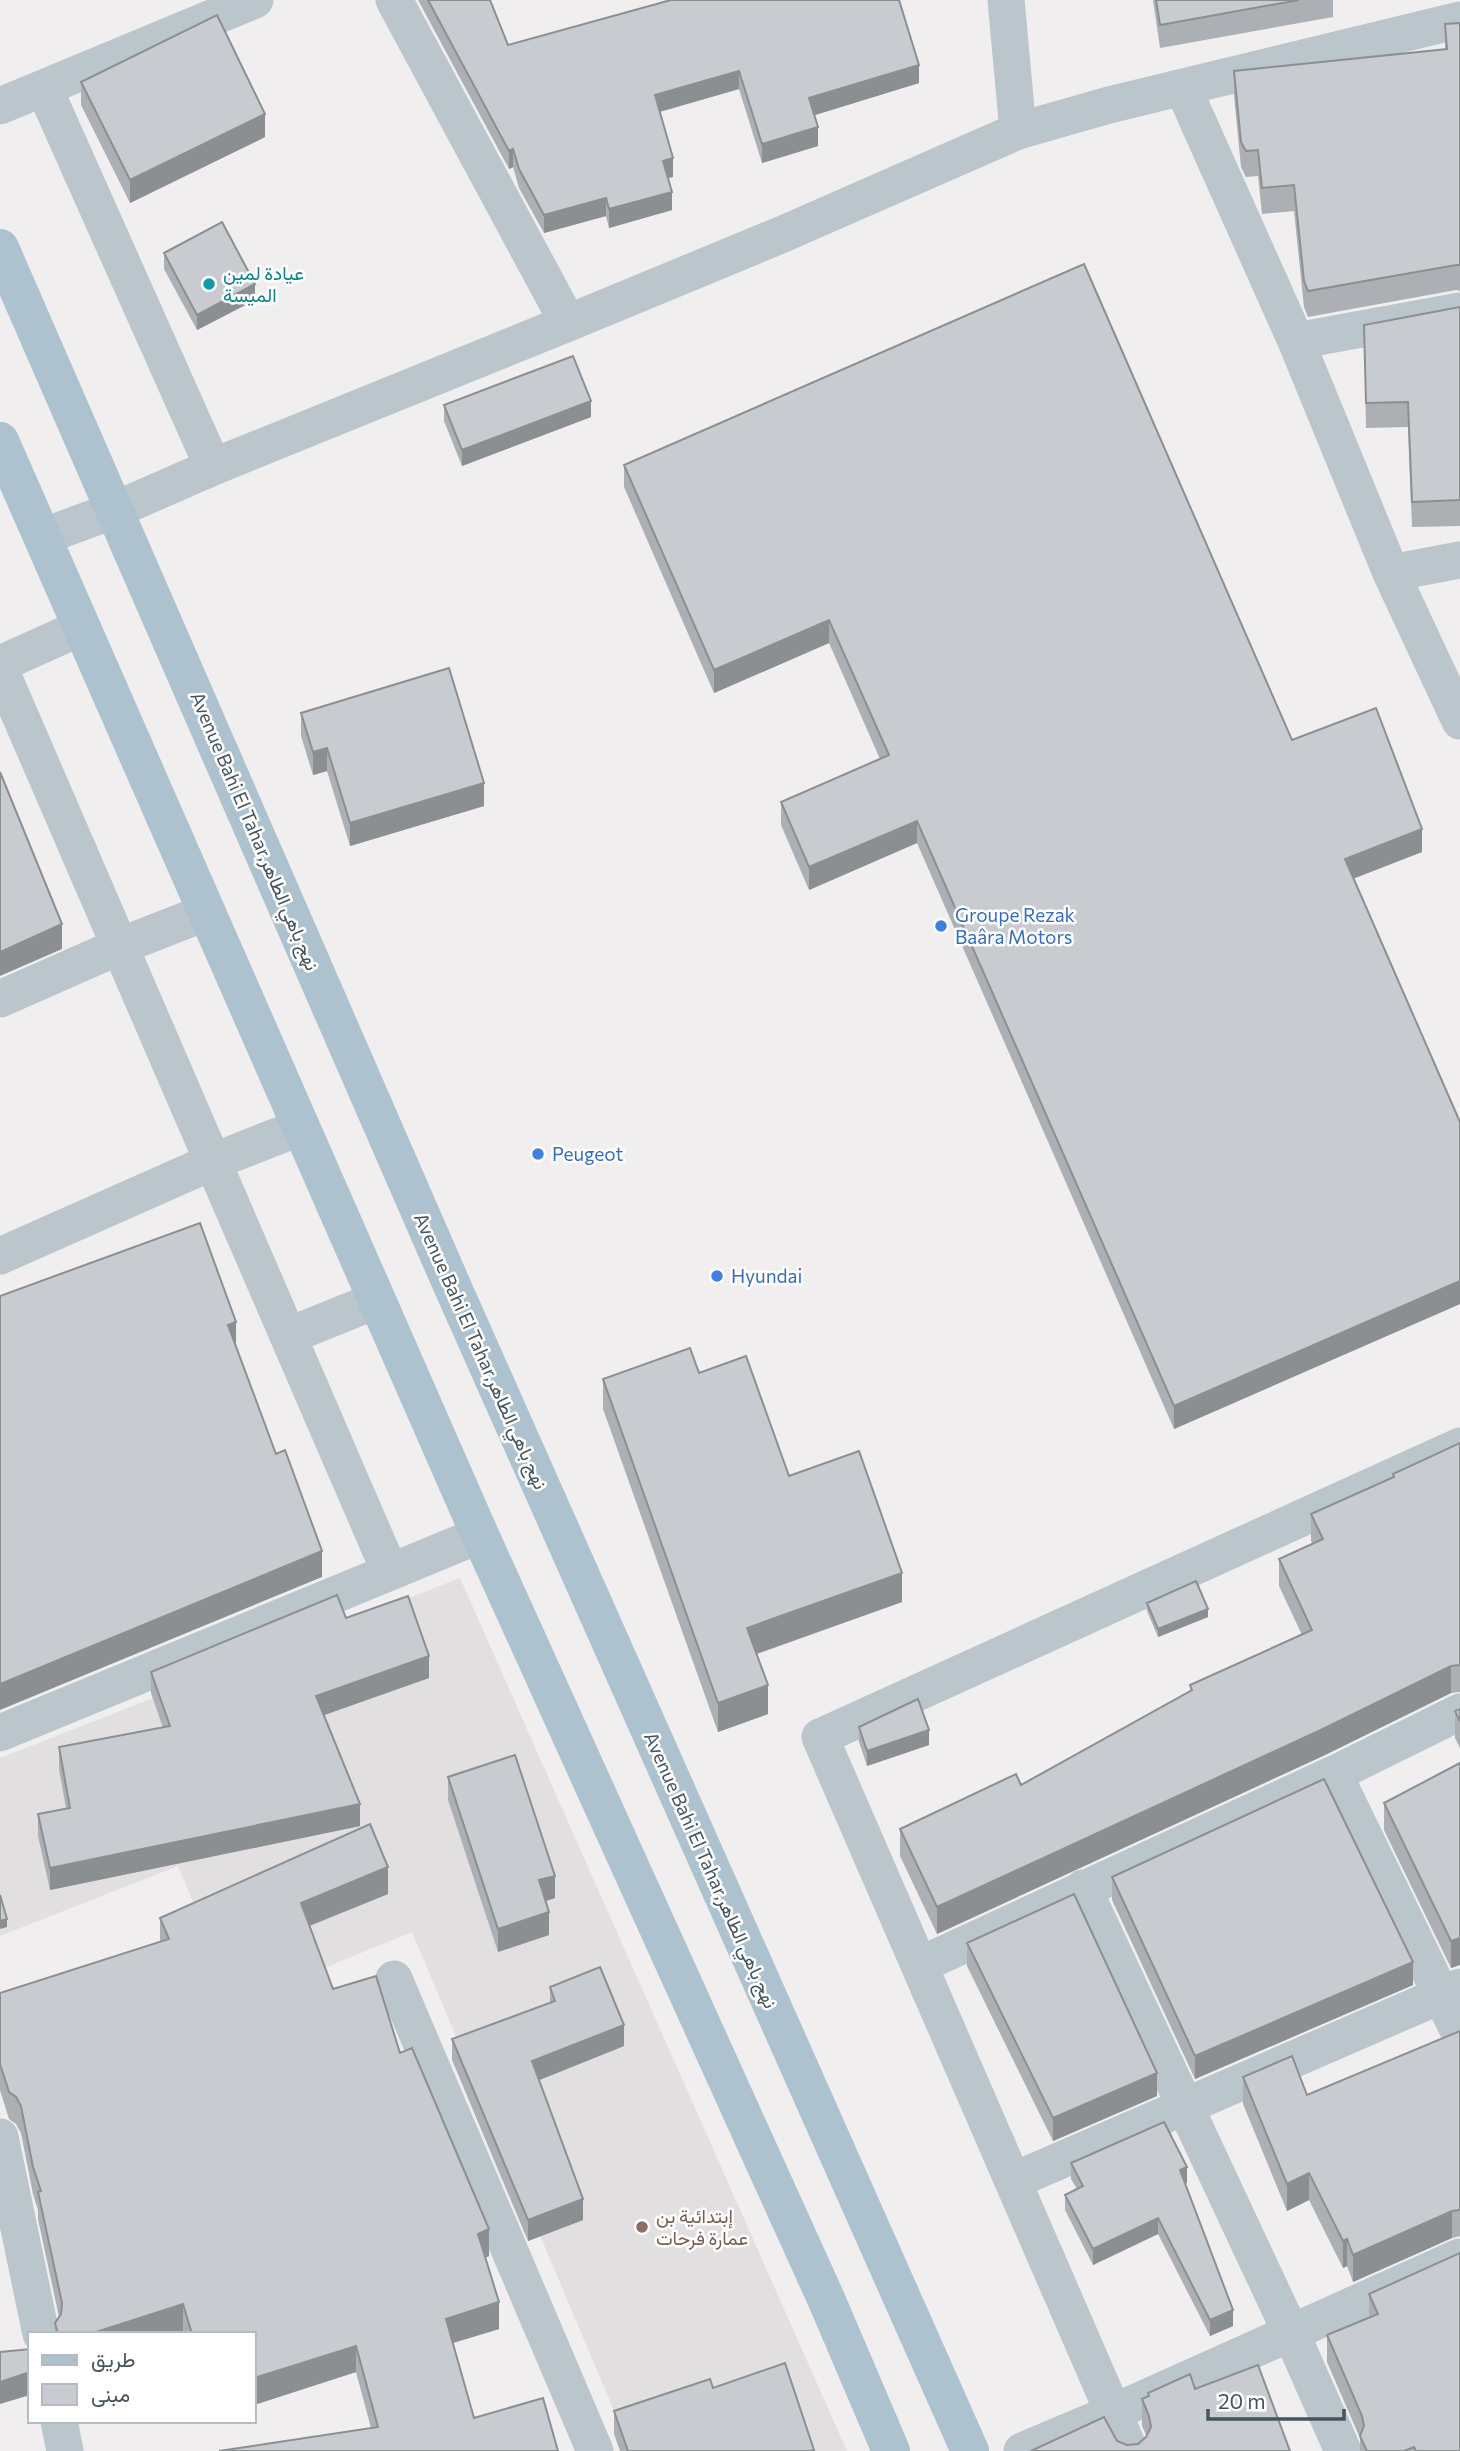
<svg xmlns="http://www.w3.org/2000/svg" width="1460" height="2451" viewBox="0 0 1460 2451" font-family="Commissioner,Vazirmatn,sans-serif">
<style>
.education{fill:#e2dfe1}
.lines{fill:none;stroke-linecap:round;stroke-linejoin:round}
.street{stroke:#bac5cc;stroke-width:37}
.primary{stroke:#adc2ce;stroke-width:38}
.wall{fill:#acafb4}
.shaded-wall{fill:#8c8f92}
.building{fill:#c8ccd1;stroke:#8c8f92;stroke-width:2}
.culture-dot{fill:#0f9aa8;stroke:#fff;stroke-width:2.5}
.shop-dot{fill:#3f7fe0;stroke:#fff;stroke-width:2.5}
.education-dot{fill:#8d6e63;stroke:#fff;stroke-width:2.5}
.labels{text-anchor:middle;stroke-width:5;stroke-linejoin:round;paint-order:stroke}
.culture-label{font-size:19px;fill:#0d838f;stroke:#fff;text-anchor:start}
.street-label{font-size:19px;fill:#46545d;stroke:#fff}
.shop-label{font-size:19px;fill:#366cbe;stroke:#fff;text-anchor:start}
.education-label{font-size:19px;fill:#785e54;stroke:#fff;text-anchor:start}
</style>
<rect width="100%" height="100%" fill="#f1eeef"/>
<path class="education" d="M460,1578l387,873h-216l-219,-519 -176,72 -58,-138 -178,70v-178z"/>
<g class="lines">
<path class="street" d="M394,0l174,323
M1006,0l12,131
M44,88l169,379
M1183,88l113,253 95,232 69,148
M0,106l255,-106
M1296,341l164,-30
M42,537l73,-27 98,-43 355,-144 215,-89 235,-103 91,-26 351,-85
M1391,573l69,-13
M0,664l82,-37
M0,669l390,903
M0,999l120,-53 87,-34
M0,1256l212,-94 89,-35
M288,1336l89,-36
M0,1733l480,-198
M1334,1774l126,260
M1083,1888l208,445 52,118
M920,1965l414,-191 126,-62
M394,1979l201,472
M0,2137l41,197
M1013,2181l447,-194
M59,2421l6,30
M1022,2451l90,-38 348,-156
M1130,2451l-310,-714 640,-291"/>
<path class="primary" d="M0,248l450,1033 520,1170
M0,441l480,1094 347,766 64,150"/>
</g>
<path class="wall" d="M418,0h72l18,45 411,38 -105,32 4,31 -56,17 -23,-74 -79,23 13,65 -5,1 4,32 -63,18 -3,-12 -62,17 -25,-45 -6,-21 -4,2z
M1153,0h180v17l-173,31z
M1460,23v268l-4,-1 -148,27 -4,-10 -10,-96 -32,3 -4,-38 -12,1 -5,-10 -7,-71v-25l211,-22v-25z
M81,82l184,55 -135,66 -49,-98z
M164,253l91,47 -58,30 -33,-61z
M1460,307v219l-48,1 -4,-100 -42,1 -2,-103z
M444,405l147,12 -129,49 -18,-45z
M624,465l668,275 130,112 -69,26 107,244v182l-286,125 -257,-586 -108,47 -28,-65v-23l99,-43 -51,-116 -115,50 -90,-206z
M301,713l183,93 -134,40 -23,-75 -14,4 -12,-39z
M699,1373l203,229 -145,52 11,60 -50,18 -115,-323v-30z
M1460,1443v249l-9,1 -126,62 -388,179 -37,-78v-27l121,-44 169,-93v-7l112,-50 -23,-49v-27l34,-15 -2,-3v-27l82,-37v-3z
M1147,1603l61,14 -50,20 -11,-26z
M346,1618l83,60 -106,37 37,111 -310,64 -12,-54v-22l28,-6 -7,-39v-22l104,-19 -12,-35v-21z
M1460,1709v39l-5,-10v-27z
M859,1727l70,18 -62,21 -8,-24z
M1460,1763v202l-9,3 -67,-138v-27z
M448,1777l107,121 -9,3 3,34 -51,17 -50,-152z
M1112,1877l301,108 -218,94 -83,-179z
M388,1894l-78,32 23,63 67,64 89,203 -4,2 14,71 -46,14 21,75 84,33 -187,-23 -15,-56 -102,33v-71h-70l-1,-3 -9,3h-119v-11l4,-6 -21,-98v-9l-5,-16 -12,-61 -5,-9 -7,-5 -9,-29v-97l160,-51v-24z
M967,1943l190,153 -104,45 -86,-175z
M550,1987l74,59 -85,34 44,140 -55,21 -76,-181v-21l98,-36z
M1460,2031v205l-8,2 -99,44 -6,-16 -4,2 -34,-68 -22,11 -44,-107v-27l64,18z
M1071,2163l116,20 -2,1 48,142 -23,10 -52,-102 -65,31 -28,-55v-15l12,-6 -6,-10z
M1369,2294l91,157h-100v-13l-33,-76v-27l42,-18z
M713,2388l101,63h-194l-6,-17v-23z
M1195,2389l95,62h-259l86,-10 10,4 11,-1 9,-7 -5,-11v-27l6,-2v-4z"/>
<path class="shaded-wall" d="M919,65v18l-110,34v-19z
M739,71v18l-84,24v-18z
M265,114v23l-135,66v-23z
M818,127v19l-56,17v-19z
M513,149v18l-4,2v-18z
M673,158v19l-10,2v-18z
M672,192v18l-63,18v-19z
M606,198v18l-62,17v-18z
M255,284v16l-58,30v-15z
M591,401v16l-129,49v-16z
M829,620v23l-115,50v-23z
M327,748v23l-14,4v-23z
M484,783v23l-134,40v-23z
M917,821v22l-108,47v-23z
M1422,829v23l-77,30v-23z
M62,924v25l-62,27v-24z
M1460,1281v23l-286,125v-23z
M236,1322v26l-8,-23z
M322,1551v26l-322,133v-26z
M902,1573v29l-155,55v-29z
M1208,1609v8l-50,20v-8z
M429,1656v22l-113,40v-22z
M1451,1666v27l-126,62 -388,179v-27z
M768,1685v29l-50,18v-29z
M929,1730v15l-62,21v-15z
M360,1804v22l-310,64v-22z
M388,1867v27l-87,35v-26z
M555,1876v22l-16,5v-23z
M549,1912v23l-51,17v-23z
M7,1919v8l-7,2v-8z
M1460,1938v27l-9,3v-27z
M1413,1962v23l-218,94v-23z
M624,2025v21l-92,37v-22z
M1157,2073v23l-104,45v-23z
M1187,2167v16l-7,3v-16z
M1309,2173v27l-22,11v-27z
M583,2199v21l-55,21v-21z
M1452,2211v27l-99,44v-27z
M1158,2218v16l-65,31v-16z
M489,2229v27l-11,5v-27z
M1347,2239v27l-4,2v-27z
M499,2302v27l-53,16v-26z
M183,2304v27l-9,3h-84z
M1233,2310v16l-23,10v-16z
M356,2346v26l-102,33v-27z
M30,2372v23l-30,9v-22z"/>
<path class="building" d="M428,0h62l18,45 163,-45h228l20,65 -110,33 9,29 -56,17 -23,-73 -84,24 18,63 -10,3 9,31 -63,17 -3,-11 -62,17 -25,-46 -6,-20 -4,2z
M1156,0h143l-139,25z
M217,15l48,99 -135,66 -49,-98z
M1460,23v242h-4l-148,26 -4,-10 -10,-96 -32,3 -4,-38 -12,1 -5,-9 -7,-71 213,-22 -2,-25z
M222,222l33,62 -58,31 -33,-62z
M1084,264l208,476 84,-32 46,121 -77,30 115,263v159l-286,125 -257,-585 -108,46 -28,-65 108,-47 -60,-135 -115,50 -90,-205z
M1460,307v193l-48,2 -4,-100 -42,1 -2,-78z
M573,356l18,45 -129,49 -18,-45z
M449,668l35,115 -134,40 -23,-75 -14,4 -12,-39z
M0,772l62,152 -62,28z
M200,1223l36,99 -8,3 48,129 9,-4 37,101 -322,133v-388z
M690,1348l9,25 47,-17 43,120 70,-25 43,122 -155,55 21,57 -50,18 -115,-324z
M1460,1443v222l-9,1 -126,62 -388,179 -37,-78 116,-55 5,11 171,-95 -2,-5 122,-55 -33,-71 44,-20 -12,-25 83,-37 -1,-3z
M1196,1581l12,28 -50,20 -11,-26z
M337,1595l9,23 62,-22 21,60 -113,40 44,108 -310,64 -12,-54 32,-6 -11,-61 111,-21 -19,-54z
M918,1699l11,31 -62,21 -8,-24z
M1460,1709v12l-5,-10z
M515,1755l40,121 -16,4 10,32 -51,17 -50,-152z
M1460,1763v175l-9,3 -67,-138z
M1324,1779l89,183 -218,94 -83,-179z
M370,1824l18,43 -87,36 32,86 43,-13 24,77 12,-5 77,181 -11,5 21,68 -53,17 28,99 69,-20 15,53h-339l159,-24 -22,-81 -102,32v-44h-62l-9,-30 -93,30h-32l-3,-11 6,-9 1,-11 -24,-111 3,-1 -8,-24 -12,-61 -5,-9 -7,-5 -9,-28v-71l169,-54 -9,-21z
M1074,1894l83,179 -104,45 -86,-175z
M0,1895l7,24 -7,2z
M600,1967l24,58 -92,36 51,138 -55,21 -76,-181 103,-38 -5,-14z
M1460,2031v179l-8,1 -99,44 -6,-16 -4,2 -34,-68 -22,11 -44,-107 49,-21 15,39z
M1164,2122l23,45 -7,3 53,140 -23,10 -52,-102 -65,31 -28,-54 18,-9 -12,-23z
M1460,2253v198h-44l-2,-4 -10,4h-37l-7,-15 4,-10 -2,-10 -35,-81 51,-21 -9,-20z
M30,2349v23l-30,10v-30z
M785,2363l29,87 -4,1h-182l-14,-40 96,-32 3,9z
M1258,2365l32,86h-259l73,-34 13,24 10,4 11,-1 8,-7 5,-10 -2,-11 -7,-17 7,-3 -1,-3 42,-19 5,15z"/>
<circle class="culture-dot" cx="209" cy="284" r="7"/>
<g class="shop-dot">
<circle cx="941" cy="926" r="7"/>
<circle cx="538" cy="1154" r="7"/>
<circle cx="717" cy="1276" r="7"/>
</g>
<circle class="education-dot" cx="642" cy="2227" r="7"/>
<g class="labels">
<g class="culture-label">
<text x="223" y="280">عيادة لمين<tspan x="223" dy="22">الميسة</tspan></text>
</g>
<g class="street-label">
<text transform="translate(255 831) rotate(67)" y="7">Avenue Bahi El Tahar,نهج باهي الطاهر</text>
<text transform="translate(481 1351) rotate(66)" y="7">Avenue Bahi El Tahar,نهج باهي الطاهر</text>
<text transform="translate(711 1870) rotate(66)" y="7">Avenue Bahi El Tahar,نهج باهي الطاهر</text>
</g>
<g class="shop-label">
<text x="955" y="922">Groupe Rezak<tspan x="955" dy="22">Baâra Motors</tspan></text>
<text x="552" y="1161">Peugeot</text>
<text x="731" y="1283">Hyundai</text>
</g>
<g class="education-label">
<text x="656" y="2223">إبتدائية بن<tspan x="656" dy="22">عمارة فرحات</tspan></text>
</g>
</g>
<rect x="28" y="2332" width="228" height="91" fill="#ffffff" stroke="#b5bbbe" stroke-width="2"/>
<rect x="42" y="2355" width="35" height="10" fill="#adc2ce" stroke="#b5bbbe" stroke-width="2"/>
<text x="91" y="2367" font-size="21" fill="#46545d">طريق</text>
<rect x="42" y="2384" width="35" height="21" fill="#c8ccd1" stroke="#b5bbbe" stroke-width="2"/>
<text x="91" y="2402" font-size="21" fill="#46545d">مبنى</text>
<path d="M1208 2409v10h136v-10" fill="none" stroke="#46545d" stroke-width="3.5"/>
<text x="1218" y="2409" font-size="21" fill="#46545d" stroke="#ffffff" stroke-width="5" paint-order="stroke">20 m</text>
</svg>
